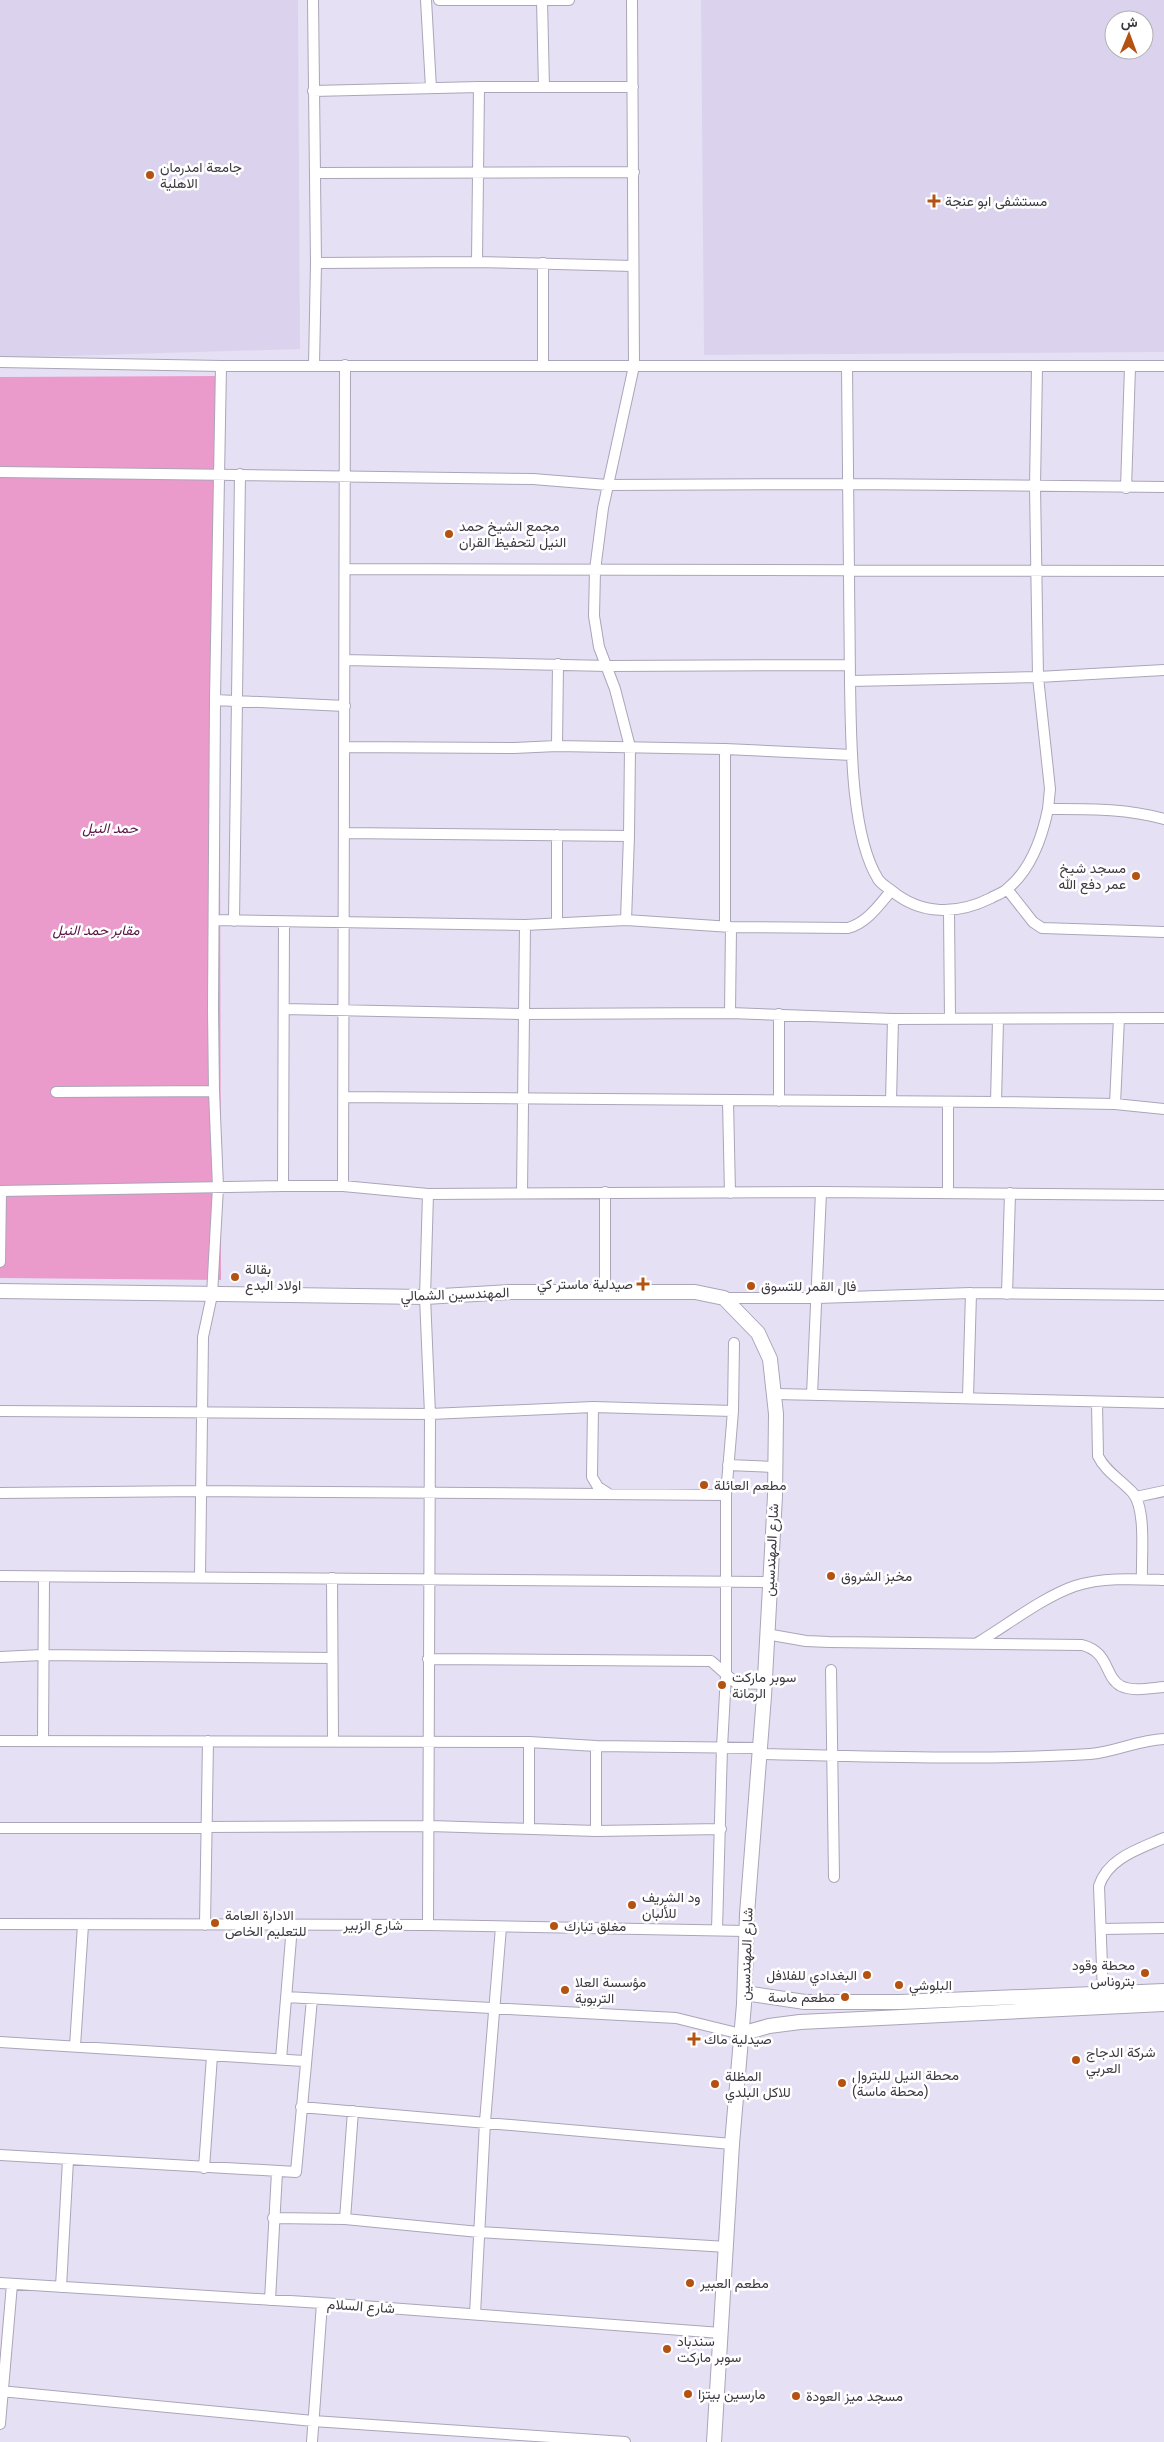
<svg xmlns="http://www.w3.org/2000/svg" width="1164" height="2442" viewBox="0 0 1164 2442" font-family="Georgia,Vazirmatn,serif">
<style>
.built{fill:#dbd3ee;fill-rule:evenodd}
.green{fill:#eb9acc}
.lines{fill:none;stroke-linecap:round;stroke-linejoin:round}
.minor-casing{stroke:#aba5b9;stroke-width:12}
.major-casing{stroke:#aba5b9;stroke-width:16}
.minor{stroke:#fff;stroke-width:10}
.major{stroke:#fff;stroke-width:14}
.poi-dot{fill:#b35211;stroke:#fff;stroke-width:2}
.labels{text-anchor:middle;stroke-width:5;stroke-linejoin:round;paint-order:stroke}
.poi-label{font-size:14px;fill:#3c3941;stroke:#fff;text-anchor:start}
.park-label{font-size:14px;font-style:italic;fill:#5c1347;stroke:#fff}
.street-label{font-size:14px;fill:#3c3941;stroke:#fff}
</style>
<rect width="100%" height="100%" fill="#e6e0f5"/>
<path class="built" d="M0,0h298l2,349 -300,9z
M701,0h463v352l-460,3zM1114,20h30v30h-30z"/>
<path class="green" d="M219,376l2,904 -221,-2v-901z"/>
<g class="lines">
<g class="minor-casing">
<path id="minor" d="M313,0l3,263 -2,102
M426,0l5,88
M439,0h130
M542,0l2,87
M313,91l166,-4h154
M315,173l319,-1
M477,262l2,-175
M316,263l161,-1 156,4
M543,263v102
M0,362l221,4h943
M847,366l3,315 188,-4 -3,-191 2,-119
M0,472l533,7 74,6 242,-1 315,3
M1126,488l4,-121
M345,569l819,2
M345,660l263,6 242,-1
M850,681c1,53 0,153 28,198 3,5 9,8 14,12 29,24 65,24 99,7 5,-3 12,-5 16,-9 24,-19 35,-51 41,-80 39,0 78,-1 116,10
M215,700l130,6
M557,746l1,-82
M345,747l169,1 43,-2 168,3
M1048,809l2,-20 -12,-112 126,-7
M344,833l285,3 -3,84
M629,836l1,-89 -15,-58 -16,-42 -5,-31 1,-46 8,-62 31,-142 -2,-366
M1007,889l26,33 9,6 122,4
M949,911l1,108
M214,920l311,5 101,-5 105,7 117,1c19,-5 31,-23 43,-37
M234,921l6,-447
M557,923v-88
M725,926v-177l127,6
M284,1009l239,5 207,-1 163,6 271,-1
M730,1013l1,-86
M779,1014v87
M56,1092l158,-1
M344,1097l652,5 119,2 49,5
M728,1101l2,92
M891,1101l2,-82
M996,1102l2,-82
M1115,1104l4,-86
M283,1186l1,-264
M343,1186l2,-821
M0,1191l283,-5h60l85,8 393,-2
M522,1193l3,-268
M948,1193v-91
M428,1194l-3,103 5,117 -2,511
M0,1262l1,-71
M605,1291v-99
M1007,1294l3,-101
M724,1298h93l154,-5 193,2
M776,1394l388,9
M812,1395l9,-203 343,3
M968,1397l3,-104
M1097,1402l1,54c7,15 23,24 34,36 15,16 9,66 10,87
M593,1407l-1,70 6,10 11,7
M0,1411l430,3 163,-7 140,4
M728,1465l47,2
M0,1493l202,-2 524,4
M1136,1497l28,-6
M0,1576l770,6
M200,1578l3,-241 9,-42 6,-108 -4,-96 -1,-82 2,-309 6,-334
M332,1578l1,163
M766,1634l40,7 23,1 253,3c28,7 22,32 39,41 12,6 30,2 43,1
M979,1642c28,-17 66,-46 96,-56 28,-9 61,-7 89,-6
M0,1657l42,-2 290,3
M428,1659l283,2 25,22 28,1
M831,1670l3,207
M43,1740l1,-163
M0,1741l529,1 67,4 164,2
M596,1746v85
M759,1754c110,2 221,7 331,0 25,-2 48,-14 74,-15
M0,1828l430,-2 166,5 125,-2
M529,1829v-87
M0,1924l428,1 318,6
M205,1925l3,-184
M1101,1929l63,-1
M717,1930l5,-183 4,-72v-180l7,-84 1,-68
M1103,1993l-4,-107c9,-28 40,-37 65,-48
M286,1997l390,21 65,16
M0,2042l304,19
M75,2046l8,-121
M281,2059l11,-133
M301,2107l431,37
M0,2155l296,17 16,-173
M204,2168l8,-112
M273,2218l72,1 134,13 248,15
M345,2219l8,-108
M0,2283l322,20 399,30
M61,2287l7,-127
M270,2300l7,-128
M475,2314l10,-192 16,-195
M0,2391l313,30 312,21
M0,2424l12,-140
M312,2442l10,-139"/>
</g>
<g class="major-casing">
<path id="major" d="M0,1291l425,6 86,-5h184l29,6 34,35 12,26 6,55 -1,82 -11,200 -17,218 -3,90 -12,140 -18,298
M745,1993l60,9h95l264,-11
M741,2034l28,-8 31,-4 364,-18"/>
</g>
<use href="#minor" class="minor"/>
<use href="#major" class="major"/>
</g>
<g class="poi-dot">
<circle cx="150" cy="175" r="5"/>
<path d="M931.5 193.5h5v5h5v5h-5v5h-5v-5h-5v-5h5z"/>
<circle cx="449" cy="534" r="5"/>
<circle cx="1136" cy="876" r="5"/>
<circle cx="235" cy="1277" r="5"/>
<path d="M640.5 1276.5h5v5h5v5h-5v5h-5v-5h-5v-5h5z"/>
<circle cx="751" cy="1286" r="5"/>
<circle cx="704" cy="1485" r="5"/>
<circle cx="831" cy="1576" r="5"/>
<circle cx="722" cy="1685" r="5"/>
<circle cx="632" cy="1905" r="5"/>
<circle cx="215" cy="1923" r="5"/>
<circle cx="554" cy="1926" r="5"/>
<circle cx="1145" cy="1973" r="5"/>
<circle cx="867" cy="1975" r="5"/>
<circle cx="899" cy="1985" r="5"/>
<circle cx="565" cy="1990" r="5"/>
<circle cx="845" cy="1997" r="5"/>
<path d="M691.5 2031.5h5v5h5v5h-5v5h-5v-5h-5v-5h5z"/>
<circle cx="1076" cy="2060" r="5"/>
<circle cx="842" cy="2083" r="5"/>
<circle cx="715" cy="2084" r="5"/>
<circle cx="690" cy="2283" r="5"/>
<circle cx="667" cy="2349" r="5"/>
<circle cx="688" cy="2394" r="5"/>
<circle cx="796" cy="2396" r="5"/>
</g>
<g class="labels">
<g class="poi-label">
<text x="160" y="172">جامعة امدرمان<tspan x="160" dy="16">الاهلية</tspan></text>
<text x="945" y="206">مستشفى ابو عنجة</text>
<text x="459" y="531">مجمع الشيخ حمد<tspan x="459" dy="16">النيل لتحفيظ القران</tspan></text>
<text x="1126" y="873" text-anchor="end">مسجد شيخ<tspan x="1126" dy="16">عمر دفع الله</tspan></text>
<text x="245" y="1274">بقالة<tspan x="245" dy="16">اولاد البدع</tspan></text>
<text x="633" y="1289" text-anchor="end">صيدلية ماستر كي</text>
<text x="761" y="1291">فال القمر للتسوق</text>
<text x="714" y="1490">مطعم العائلة</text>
<text x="841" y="1581">مخبز الشروق</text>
<text x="732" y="1682">سوبر ماركت<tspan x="732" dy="16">الرمانة</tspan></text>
<text x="642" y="1902">ود الشريف<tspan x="642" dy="16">للألبان</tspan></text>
<text x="225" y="1920">الادارة العامة<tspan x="225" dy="16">للتعليم الخاص</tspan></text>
<text x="564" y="1931">مغلق تبارك</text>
<text x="1135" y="1970" text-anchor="end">محطة وقود<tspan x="1135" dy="16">بتروناس</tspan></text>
<text x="857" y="1980" text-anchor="end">البغدادي للفلافل</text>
<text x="575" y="1987">مؤسسة العلا<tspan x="575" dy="16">التربوية</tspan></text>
<text x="909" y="1990">البلوشي</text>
<text x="835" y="2002" text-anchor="end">مطعم ماسة</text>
<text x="704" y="2044">صيدلية ماك</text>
<text x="1086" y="2057">شركة الدجاج<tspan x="1086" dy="16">العربي</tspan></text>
<text x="852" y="2080">محطة النيل للبترول<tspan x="852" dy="16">(محطة ماسة)</tspan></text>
<text x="725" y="2081">المظلة<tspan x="725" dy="16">للاكل البلدي</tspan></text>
<text x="700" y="2288">مطعم العبير</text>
<text x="677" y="2346">سندباد<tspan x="677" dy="16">سوبر ماركت</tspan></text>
<text x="698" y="2399">مارسين بيتزا</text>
<text x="806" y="2401">مسجد ميز العودة</text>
</g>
<g class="park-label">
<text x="110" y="833">حمد النيل</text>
<text x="96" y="935">مقابر حمد النيل</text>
</g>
<g class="street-label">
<text transform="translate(455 1294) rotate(-2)" y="5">المهندسين الشمالي</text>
<text transform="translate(771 1550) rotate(-87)" y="5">شارع المهندسين</text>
<text x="373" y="1930">شارع الزبير</text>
<text transform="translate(746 1954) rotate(-88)" y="5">شارع المهندسين</text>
<text transform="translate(361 2306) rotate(4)" y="5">شارع السلام</text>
</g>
</g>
<g transform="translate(1129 35) rotate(1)"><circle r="24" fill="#ffffff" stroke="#b1b0b3"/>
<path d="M0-4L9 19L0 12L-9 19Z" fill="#b35211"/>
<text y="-8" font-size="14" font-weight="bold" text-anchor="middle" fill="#3c3941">ش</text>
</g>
</svg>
